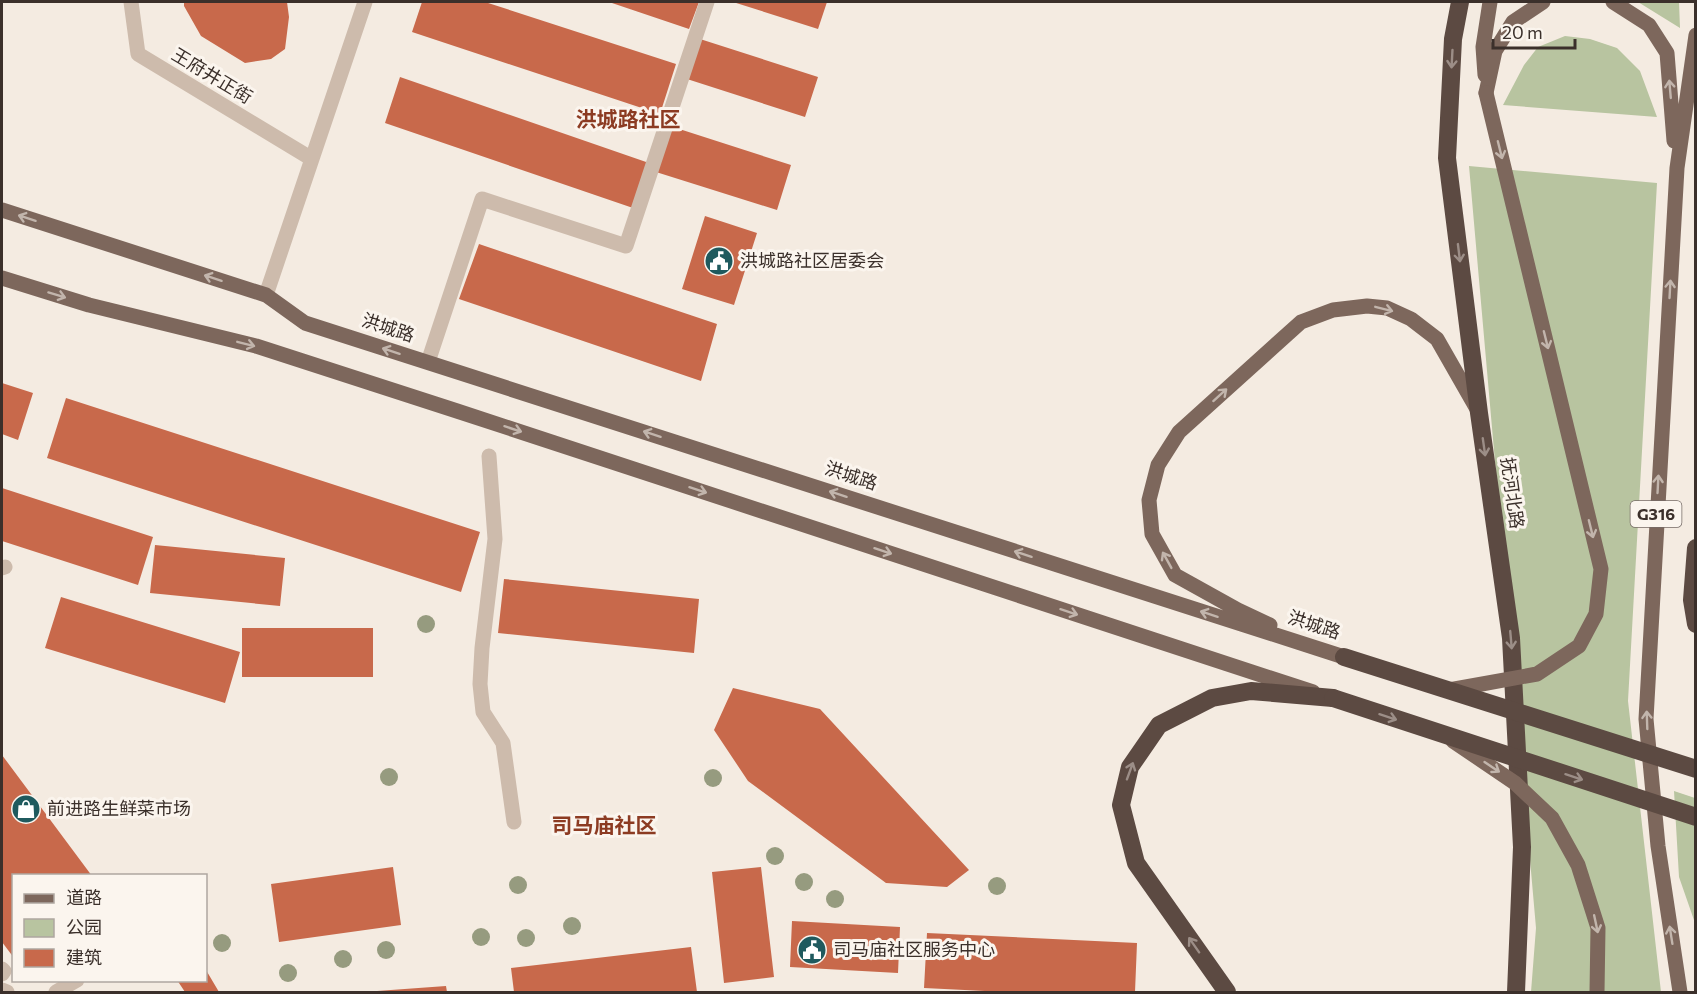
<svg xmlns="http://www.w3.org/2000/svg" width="1697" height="994" viewBox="0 0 1697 994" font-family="Commissioner,'Noto Sans SC',sans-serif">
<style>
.green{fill:#b8c4a0}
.building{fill:#c8694b}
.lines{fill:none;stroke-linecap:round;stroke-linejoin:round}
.lane{stroke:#cdbbac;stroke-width:15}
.street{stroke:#cdbbac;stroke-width:15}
.primary{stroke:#7d675c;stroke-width:15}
.highway{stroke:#5c4a42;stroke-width:18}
.primary-bridge{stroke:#7d675c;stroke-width:15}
.highway-bridge{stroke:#5c4a42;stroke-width:18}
.tree{fill:#969b7f}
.oneway{stroke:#9c8e87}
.oneway2{stroke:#c2b5ac}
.labels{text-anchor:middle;stroke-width:6;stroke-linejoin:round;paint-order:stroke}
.shield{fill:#fbf5ee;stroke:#756b66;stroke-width:1.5}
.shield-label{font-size:16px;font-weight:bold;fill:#3b302b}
.street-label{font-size:18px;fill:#3b302b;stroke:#fbf5ee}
.poi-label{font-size:18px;fill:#3b302b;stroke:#fbf5ee;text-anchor:start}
.quarter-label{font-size:21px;font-weight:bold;fill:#8c3b22;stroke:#fbf5ee}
</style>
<rect width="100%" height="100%" fill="#f4ebe1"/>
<path class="green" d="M1638,2h41l1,26z
M1565,36l25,3 27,9 23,23 17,46 -154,-12 21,-40 14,-18z
M1469,166l188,17 -29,518 33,291h-130l5,-64z
M1674,791l21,7v125l-16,-46z"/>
<path class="building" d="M184,2h103l2,15 -4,32 -14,10 -26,4 -44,-27 -17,-30z
M422,2h63l191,62 -16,50 -248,-82z
M609,2h90l-10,27z
M733,2h94l-9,27z
M700,39l118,38 -13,40 -118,-38z
M400,77l249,86 -16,45 -248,-85z
M670,126l121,39 -14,45 -121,-38z
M705,216l52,17 -23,72 -52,-16z
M479,244l238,80 -16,57 -242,-82z
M2,383l31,10 -15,47 -16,-6z
M66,398l414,134 -19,60 -414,-134z
M2,488l151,49 -15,48 -136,-44z
M155,545l130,13 -5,48 -130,-13z
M504,579l195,20 -5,54 -196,-20z
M61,597l179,55 -15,51 -180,-55z
M242,628h131v49h-131z
M733,688l87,21 149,161 -22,17 -61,-4 -138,-102 -34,-51z
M2,755l90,121h-78v82l-12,-16z
M393,867l8,58 -122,17 -8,-58z
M761,867l13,110 -50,6 -12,-111z
M792,921l108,6 -2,46 -108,-6z
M927,933l210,10 -2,49h-130l-81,-4z
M691,947l6,45h-183l-3,-24z
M206,970l13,22h-34l-8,-12h29z
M446,986l1,6h-70v-1z"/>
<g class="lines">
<path class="lane" d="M428,362l54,-163 144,47 81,-244
M489,456l6,83 -13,109 -2,36 3,28 20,31 11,79
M2,568l3,-1
M2,969l2,2 -2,3
M2,990l5,2
M56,992l21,-12"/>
<path class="street" d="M131,2l7,52 174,105
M266,295l99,-293"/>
<path class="primary" d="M1613,2l36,23 18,28 7,88
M1485,75l-2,-28 7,-45
M1486,93l9,-42 18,-29 30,-20
M2,210l264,85 39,28 1039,334
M2,278l87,27 167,41 201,65 856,281
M1270,625l-32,-15 -63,-35 -23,-41 -3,-34 9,-35 21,-33 122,-110 32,-12 34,-4 20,2 24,11 26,20 40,70
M1680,992l-22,-146 -12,-127 31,-551 19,-133"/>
<path class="highway" d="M1460,2l-7,37 -6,119 32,255 32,225 11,209 -6,145
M1696,548l-4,52 4,24
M1227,992l-91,-129 -15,-58 9,-38 29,-42 53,-27 39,-7 82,7"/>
<path class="primary-bridge" d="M1449,690l88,-16 42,-28 17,-32 5,-45 -115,-476
M1453,741l62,42 37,35 26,47 20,63 -1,64"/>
<path class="highway-bridge" d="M1344,657l352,112
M1333,698l363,119"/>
</g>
<g class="tree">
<circle cx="426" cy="624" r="9"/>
<circle cx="389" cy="777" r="9"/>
<circle cx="713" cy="778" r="9"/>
<circle cx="775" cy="856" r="9"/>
<circle cx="804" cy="882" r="9"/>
<circle cx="518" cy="885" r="9"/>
<circle cx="997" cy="886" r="9"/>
<circle cx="835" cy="899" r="9"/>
<circle cx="572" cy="926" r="9"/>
<circle cx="481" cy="937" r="9"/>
<circle cx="526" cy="938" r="9"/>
<circle cx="222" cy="943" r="9"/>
<circle cx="386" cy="950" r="9"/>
<circle cx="343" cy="959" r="9"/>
<circle cx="288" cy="973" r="9"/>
</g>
<defs><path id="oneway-shaft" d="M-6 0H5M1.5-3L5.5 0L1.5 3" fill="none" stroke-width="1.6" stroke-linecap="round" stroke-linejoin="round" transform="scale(1.5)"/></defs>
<g class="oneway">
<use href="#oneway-shaft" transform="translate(1452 59) rotate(93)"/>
<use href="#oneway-shaft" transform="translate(1459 253) rotate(83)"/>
<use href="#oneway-shaft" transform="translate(1484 447) rotate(82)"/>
<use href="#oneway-shaft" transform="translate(1511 640) rotate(85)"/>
<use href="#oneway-shaft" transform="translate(1388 717) rotate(18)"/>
<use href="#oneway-shaft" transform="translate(1130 771) rotate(-70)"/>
<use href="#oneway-shaft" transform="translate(1574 777) rotate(18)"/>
<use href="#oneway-shaft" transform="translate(1194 945) rotate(-125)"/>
</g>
<g class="oneway2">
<use href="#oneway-shaft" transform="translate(1670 89) rotate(-95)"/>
<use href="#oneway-shaft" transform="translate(1500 150) rotate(76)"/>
<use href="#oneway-shaft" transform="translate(27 218) rotate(-162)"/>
<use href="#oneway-shaft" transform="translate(213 278) rotate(-162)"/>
<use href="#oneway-shaft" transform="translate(1670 289) rotate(-87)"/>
<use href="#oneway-shaft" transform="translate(57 295) rotate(17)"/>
<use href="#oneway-shaft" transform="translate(1384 309) rotate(14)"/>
<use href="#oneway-shaft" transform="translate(1546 340) rotate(76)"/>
<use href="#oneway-shaft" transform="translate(246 344) rotate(14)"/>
<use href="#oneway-shaft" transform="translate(391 351) rotate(-162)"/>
<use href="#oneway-shaft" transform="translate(1220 395) rotate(-42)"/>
<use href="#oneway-shaft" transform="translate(513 429) rotate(18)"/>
<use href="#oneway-shaft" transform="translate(652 434) rotate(-162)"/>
<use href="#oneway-shaft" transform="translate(1658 484) rotate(-87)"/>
<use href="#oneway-shaft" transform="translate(698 490) rotate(18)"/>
<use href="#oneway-shaft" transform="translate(838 494) rotate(-162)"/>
<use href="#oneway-shaft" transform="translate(1591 529) rotate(76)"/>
<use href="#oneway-shaft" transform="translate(883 551) rotate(18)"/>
<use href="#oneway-shaft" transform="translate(1023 554) rotate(-162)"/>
<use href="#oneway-shaft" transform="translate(1167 560) rotate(-119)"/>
<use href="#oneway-shaft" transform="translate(1069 612) rotate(18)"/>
<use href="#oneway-shaft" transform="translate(1209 614) rotate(-162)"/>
<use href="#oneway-shaft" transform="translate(1647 720) rotate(-92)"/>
<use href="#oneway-shaft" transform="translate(1492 767) rotate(34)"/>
<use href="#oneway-shaft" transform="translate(1596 924) rotate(78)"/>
<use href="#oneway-shaft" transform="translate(1671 935) rotate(-99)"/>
</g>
<defs>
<g id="civic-disc" transform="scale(1.5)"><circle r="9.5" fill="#1f5a5e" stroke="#fbf5ee"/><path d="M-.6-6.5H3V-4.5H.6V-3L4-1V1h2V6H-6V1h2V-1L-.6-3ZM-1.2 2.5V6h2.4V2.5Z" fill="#fff"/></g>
<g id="shop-disc" transform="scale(1.5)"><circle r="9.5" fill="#1f5a5e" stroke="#fbf5ee"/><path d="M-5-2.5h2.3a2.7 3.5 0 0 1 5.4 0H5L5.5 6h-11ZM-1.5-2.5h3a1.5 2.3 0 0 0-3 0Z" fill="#fff"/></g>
</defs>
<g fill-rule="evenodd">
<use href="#civic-disc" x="719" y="261"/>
<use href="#shop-disc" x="26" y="809"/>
<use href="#civic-disc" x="812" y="950"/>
</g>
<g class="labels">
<rect class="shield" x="1630.5" y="501" width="51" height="26" rx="4.5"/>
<g class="shield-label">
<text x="1656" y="520">G316</text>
</g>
<g class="street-label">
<text transform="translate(212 76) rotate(31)" y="6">王府井正街</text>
<text transform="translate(388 328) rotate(18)" y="6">洪城路</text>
<text transform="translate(851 476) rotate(18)" y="6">洪城路</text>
<text transform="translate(1512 493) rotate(82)" y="6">抚河北路</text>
<text transform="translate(1314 625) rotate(18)" y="6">洪城路</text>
</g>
<g class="poi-label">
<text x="740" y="267">洪城路社区居委会</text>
<text x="47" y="815">前进路生鲜菜市场</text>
<text x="833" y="956">司马庙社区服务中心</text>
</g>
<g class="quarter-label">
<text x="628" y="127">洪城路社区</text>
<text x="604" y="833">司马庙社区</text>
</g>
</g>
<rect width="1697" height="994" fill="none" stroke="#3b302b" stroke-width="6"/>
<rect x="12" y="874" width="195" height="108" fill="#fbf5ee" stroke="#aea6a0" stroke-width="1.5"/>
<rect x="24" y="894" width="30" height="9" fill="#7d675c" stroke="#aea6a0" stroke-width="1.5"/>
<text x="66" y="904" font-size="18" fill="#3b302b">道路</text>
<rect x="24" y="919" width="30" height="18" fill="#b8c4a0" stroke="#aea6a0" stroke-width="1.5"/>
<text x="66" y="934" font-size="18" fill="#3b302b">公园</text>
<rect x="24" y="949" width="30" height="18" fill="#c8694b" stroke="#aea6a0" stroke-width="1.5"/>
<text x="66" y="964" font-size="18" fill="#3b302b">建筑</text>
<path d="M1493 39v9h82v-9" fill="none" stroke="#3b302b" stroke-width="3"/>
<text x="1502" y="39" font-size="18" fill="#3b302b" stroke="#fbf5ee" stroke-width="4.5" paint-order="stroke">20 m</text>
</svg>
